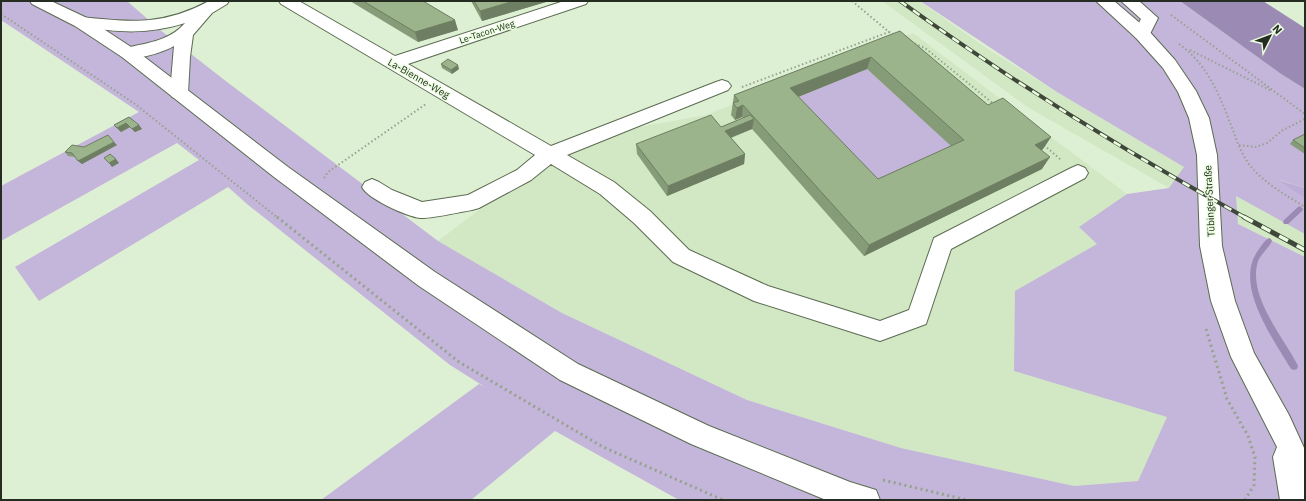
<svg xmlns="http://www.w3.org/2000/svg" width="1306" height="501" viewBox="0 0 1306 501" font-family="'IBM Plex Sans',sans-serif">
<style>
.built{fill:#d2e8c4}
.green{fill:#c4b5da}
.forest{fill:#bdacd6}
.water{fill:#9b8ab3}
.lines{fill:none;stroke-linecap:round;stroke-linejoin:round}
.stream{fill:#9b8ab3;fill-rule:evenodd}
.minor-casing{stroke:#5b6b51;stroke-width:2}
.major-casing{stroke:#5b6b51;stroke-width:2}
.path-far1{stroke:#95a38d;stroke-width:2;stroke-dasharray:1.5 2.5;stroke-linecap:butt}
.path{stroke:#95a38d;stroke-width:3;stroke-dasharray:2 3.5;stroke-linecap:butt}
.minor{fill:#fff;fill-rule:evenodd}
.major{fill:#fff;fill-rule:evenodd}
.rail-far1-casing{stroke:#3e4739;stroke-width:4}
.rail-casing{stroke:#3e4739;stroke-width:5}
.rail-far1{stroke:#ebfee0;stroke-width:2.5;stroke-dasharray:8;stroke-linecap:butt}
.rail{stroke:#ebfee0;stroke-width:3.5;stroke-dasharray:10;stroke-linecap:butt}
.wall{fill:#869b78;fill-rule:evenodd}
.shaded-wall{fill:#6d7e62}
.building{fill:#9cb48c;stroke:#6d7e62;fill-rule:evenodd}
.labels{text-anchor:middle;stroke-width:3;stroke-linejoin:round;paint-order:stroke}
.far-street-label{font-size:9px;fill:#252c21;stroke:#ebfee0}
.street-label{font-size:10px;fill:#252c21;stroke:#ebfee0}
</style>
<rect width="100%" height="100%" fill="#def0d3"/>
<path class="built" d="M882,1h37l66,46 72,45 127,75 -2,4 54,24 69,39v23l-67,-33v-5l-65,-36 -4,5 -140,-80z
M913,33l214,161 25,42 16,181 -29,64 -65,5 -173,-38 -154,-48 -185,-87 -124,-72 134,-102 134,-24z"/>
<path class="green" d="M1,1h126l32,28 68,53 211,159 124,72 185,87 154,48 173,38 64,-5 29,-64 -153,-46 1,-80 82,-47 -18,-17 48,-33 42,-6 15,-21 -127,-75 -137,-91h260l101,73 24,15v99l-26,-8 26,19v35l-69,-38 2,28 67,33v243h-626l-124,-69 -84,69h-150l158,-116 6,3 -35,-22 -203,-161 -19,-17 -189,114 -24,-34 184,-107 -22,-17 -176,98v-55l138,-74 -138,-92z
M867,69l91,83 -84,38 -86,-89z"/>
<path class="forest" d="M1278,180l27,8v11z"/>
<path class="water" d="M1180,1h83l42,27v61l-24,-15z"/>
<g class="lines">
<path class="stream" d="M1300,206l3,3 -1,2 -14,13h-4l-1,-2 1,-2 14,-13z
M1269,238l2,1 1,2c-3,7 -11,13 -14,20 -11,36 26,76 40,105l-1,3 -3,1 -3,-1c-18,-31 -59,-85 -32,-120 3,-4 6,-9 10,-11z"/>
<g class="minor-casing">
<path id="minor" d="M209,1h20l-2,3 -15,9 -19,22 -3,22 -2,36 -2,4 -7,2 -7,-2 -2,-4 4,-47c-12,7 -39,15 -52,11l-3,-4 3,-4c22,-6 47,-7 63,-26 -39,12 -65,9 -104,4l-6,-1 -2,-4 2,-4 6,-1c50,5 82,9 128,-16z
M279,1h20l96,55 169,-55h24l-2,3 -178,60 143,82 165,-64 6,-2 6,2 3,4 -3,4 -161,65 47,27 36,29 39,39 79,36 112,35 29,-11 25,-72 137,-70 7,-3 7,3 3,5 -3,5 -134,71 -25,75 -46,17 -126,-40 -81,-39 -39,-39 -34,-29 -49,-30 -20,16 -52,28 -7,2c-12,2 -42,9 -52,8 -14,-2 -52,-19 -58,-31l3,-5 7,-3 7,3 13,8 30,12 46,-7 49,-25 18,-15 -254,-151z
M1121,1h18l19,17 -10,20 -6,1 -6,-1 -3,-4 8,-15z"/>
</g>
<g class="major-casing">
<path id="major" d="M30,1h21l36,17 47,31 154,118 147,105 143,92 131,62 141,56 26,8 4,10h-54l-135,-56 -131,-64 -141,-94 -145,-109 -152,-120 -47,-31 -43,-22z
M1096,1h18l34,29 27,30 21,31 13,27 8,37 5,91 13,55 19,52 35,62 16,35v50h-25l-7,-43 4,-10 -46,-90 -20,-56 -11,-55 -3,-91 -8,-37 -11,-26 -15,-24 -27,-30z"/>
</g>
<path class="path-far1" d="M852,1l37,31 7,3
M1,14l134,90 143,114
M1171,15l134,99
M911,42l14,6 70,57
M1179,44c28,20 40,50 52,81 5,14 10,28 18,39 14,19 37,31 56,43
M1190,50l80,40
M742,87l147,-55
M1044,145l17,15
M1239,145l17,2 11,-4 16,-13 22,-11
M324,178l4,-6 98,-68"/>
<path class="path" d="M277,217l182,145 144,85 120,53
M1206,329l21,70 21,37 7,21 -1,28 -9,15
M883,480l84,20"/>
<use href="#minor" class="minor"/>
<use href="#major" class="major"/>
<g class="rail-far1-casing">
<path id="rail-far1" d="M900,1c111,80 226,151 346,217"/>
</g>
<g class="rail-casing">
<path id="rail" d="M1244,217l61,33"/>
</g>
<use href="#rail-far1" class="rail-far1"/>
<use href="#rail" class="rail"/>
</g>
<path class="wall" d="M350,1h73l35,29 -40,12z
M471,1h74l1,1 -64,19z
M900,31l88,74 63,32 -8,12 -1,1v19l-178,87 -112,-127 -21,9 14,16 -1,10 -77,32 -30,-42 -1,-10 85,-17 22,-9 -1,-1 -7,3 -4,-5 3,-20zM867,69l84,77 -73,33 -80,-82z
M441,64l18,5 -7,5 -10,-6z
M129,117l13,12 -7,3 -5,-5 -9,5 -7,-7z
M1305,134v20l-15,-10 3,-4z
M117,145l-35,19 -7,-7 -7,-1 -3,-4 19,-5z"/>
<path class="shaded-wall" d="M514,1h31l1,1 -64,19 -2,-10z
M455,20l3,10 -40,12 -3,-10z
M871,57l-4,12 -79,32 2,-13z
M458,65l1,4 -7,5 -1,-4z
M743,105l-1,12 -7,3 2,-12z
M754,119l-2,10 -28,11 1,-9z
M126,123l4,4 -9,5 -4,-4z
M139,125l3,4 -7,3 -3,-3z
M1051,137l-8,12 -15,7 7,-11z
M114,142l3,3 -35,19 -4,-3z
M745,154l-1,10 -77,32 1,-10z
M1050,157l-8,12 -178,87 5,-11z
M116,159l3,4 -7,4 -3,-4z"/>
<path class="building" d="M363,1h60l32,19 -40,12z
M474,1h40l-34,10z
M900,31l88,74 15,-7 48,39 -16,8 15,12 -181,88 -126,-140 -6,3 -4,-5 6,-2 -5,-6zM871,57l93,83 -86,39 -88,-91z
M448,59l10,6 -7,5 -10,-6z
M711,115l10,12 29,-12 4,4 -29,12 20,23 -77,32 -32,-42z
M129,117l10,8 -7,4 -6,-6 -9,5 -3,-3z
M1305,134v14l-12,-8z
M108,135l6,7 -36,19 -6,-8 -7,-1 7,-7 12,2z
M110,154l6,5 -7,4 -5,-5z"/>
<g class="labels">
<g class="far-street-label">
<text transform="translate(487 32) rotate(-18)" y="3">Le-Tacon-Weg</text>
</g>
<g class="street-label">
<text transform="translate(419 78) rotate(30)" y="4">La-Bienne-Weg</text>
<text transform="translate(1209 201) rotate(-93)" y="4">Tübinger Straße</text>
</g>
</g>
<rect width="1306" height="501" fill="none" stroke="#252c21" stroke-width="4"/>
<g transform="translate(1270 36) rotate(48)" stroke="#ebfee0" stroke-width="3" paint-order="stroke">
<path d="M0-3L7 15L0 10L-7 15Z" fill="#252c21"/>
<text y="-6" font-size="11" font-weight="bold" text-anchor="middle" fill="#252c21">N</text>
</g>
</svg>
